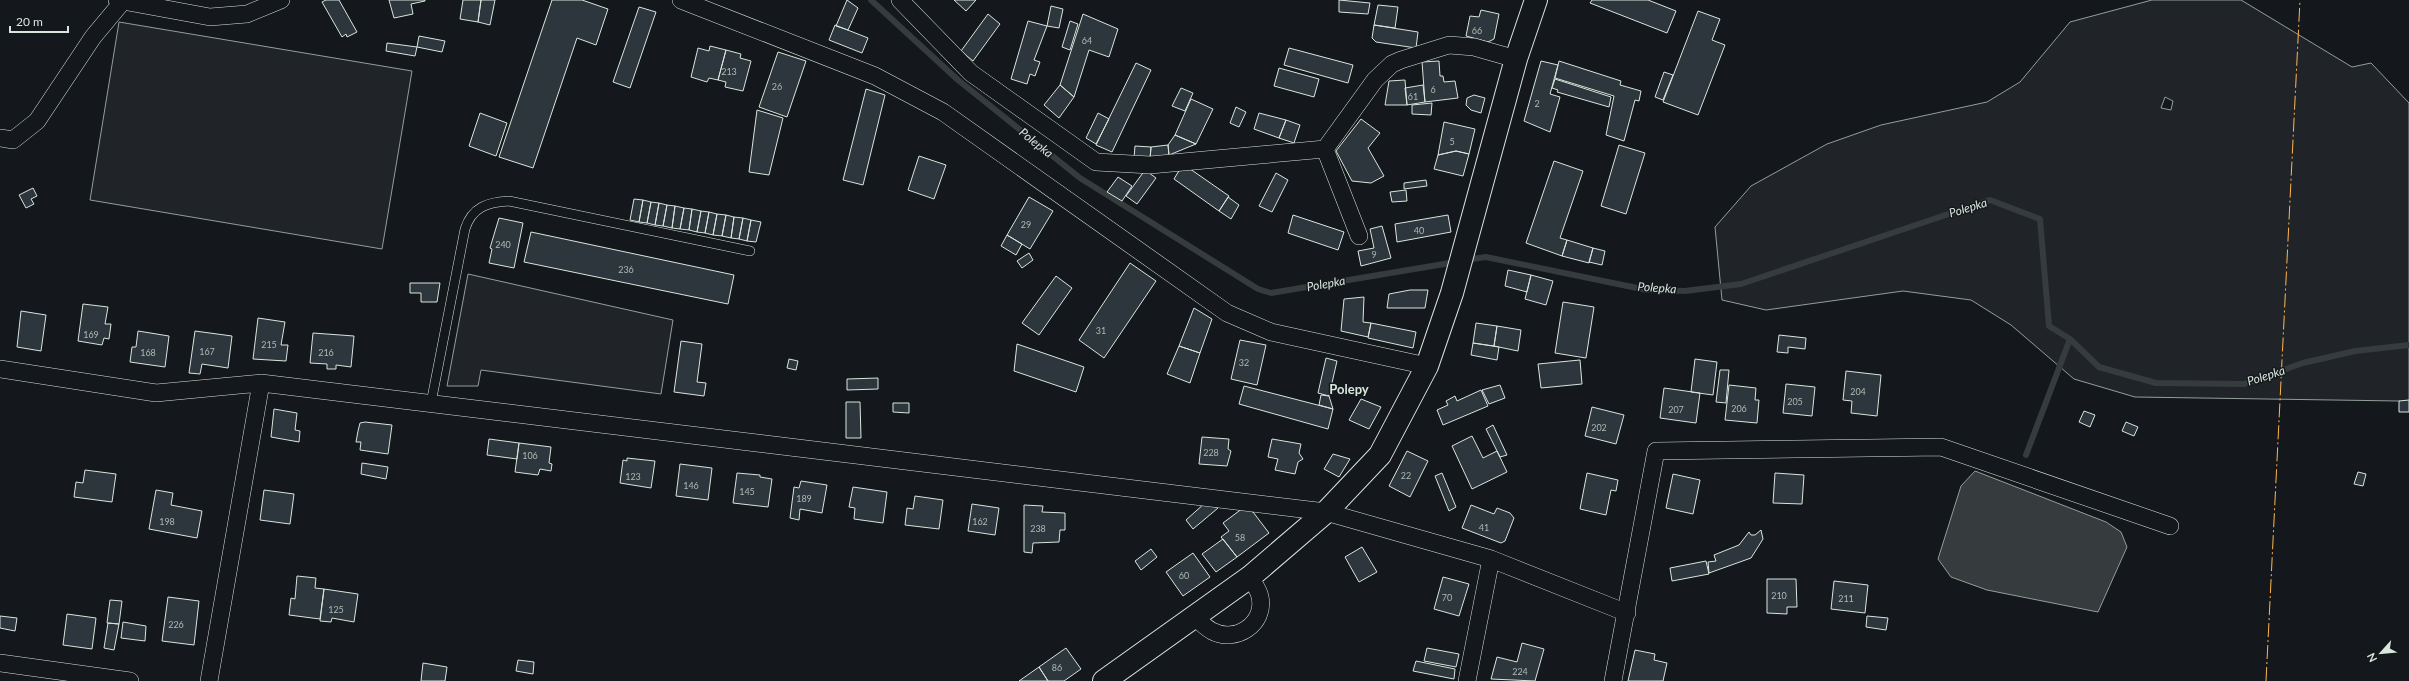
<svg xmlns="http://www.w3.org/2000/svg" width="2409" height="681" viewBox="0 0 2409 681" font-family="Lato,sans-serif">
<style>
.green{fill:#202428;stroke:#939e99;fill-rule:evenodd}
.water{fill:#363b3e;stroke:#939e99}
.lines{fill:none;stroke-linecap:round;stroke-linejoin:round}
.stream{stroke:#363b3e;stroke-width:6}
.building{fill:#2c363c;stroke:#d8e6dc}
.lane-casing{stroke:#d8e6dc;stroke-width:10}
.street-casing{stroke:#d8e6dc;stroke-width:18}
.secondary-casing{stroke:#d8e6dc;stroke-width:24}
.lane{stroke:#14181c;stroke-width:9}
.street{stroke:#14181c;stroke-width:17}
.secondary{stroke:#14181c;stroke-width:22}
.power{stroke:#ffb74d;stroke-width:1;stroke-dasharray:14 3 2 3;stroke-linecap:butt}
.labels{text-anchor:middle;stroke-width:3;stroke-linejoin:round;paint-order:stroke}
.number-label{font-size:9px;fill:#adbab4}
.water-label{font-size:12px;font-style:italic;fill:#d8e6dc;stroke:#14181c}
.quarter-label{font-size:13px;font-weight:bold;fill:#d8e6dc;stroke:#14181c}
</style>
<rect width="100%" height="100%" fill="#14181c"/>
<path class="green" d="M2152,0h89l111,67 19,-4 38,40v301l-10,-3 -264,-4 -61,-18 -63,-54 -40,-25 -68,-9 -137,19 -44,-10 -7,-73 36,-41 76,-42 54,-19 106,-23 33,-20 50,-60zM2165,97l8,4 -2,9 -10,-2z
M119,22l293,49 -30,178 -292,-49z
M468,274l205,46 -12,74 -180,-24 -3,16h-31z"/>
<path class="water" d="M1975,471l131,51 15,10 6,15 -29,65 -111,-22 -36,-13 -13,-18 23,-73z"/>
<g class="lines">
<path class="stream" d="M871,0l87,80 122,98 178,111 13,4 185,-31
M1465,260l21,-3 161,33 38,1 56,-7 249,-84 50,19 9,107 21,13 29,28 57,16 88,1 59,-21 52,-12 54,-6
M2026,455l44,-116"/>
</g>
<path class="building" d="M326,0h13l18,32 -10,5 -1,-3 -4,3 -20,-35z
M389,0h36v1l-14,3 2,10 -19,4z
M463,0h18l-3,22 -18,-3z
M481,0h14l-5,25 -12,-3z
M552,0h30l26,9 -12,36 -19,-7 -44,130 -34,-11z
M847,0l11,8 -10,22 -12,-4z
M954,0h22l-10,11z
M1339,0l31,3 -2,11 -29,-2z
M1592,0h56l28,11 -9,22 -77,-30z
M1378,5l20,2 -3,21 -21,-3z
M1051,6l12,3 -4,19 -12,-2z
M639,7l17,5 -26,76 -17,-6z
M1481,10l18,4 -5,25 -6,3 -22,-6 4,-20 9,1z
M1698,11l22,8 -8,21 13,5 -27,70 -35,-13z
M988,14l12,10 -27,37 -12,-10z
M1083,14l35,15 -9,28 -20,-7 -15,47 -14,-12z
M1028,21l19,5 -13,34 6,2 -5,14 -5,-2 -3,10 -16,-5z
M1070,21l8,3 -8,26 -8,-3z
M835,25l33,13 -6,15 -33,-13z
M1374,25l44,7 -2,16 -40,-6 -4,-4z
M419,36l26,5 -3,11 -25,-5z
M387,43l30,4 -2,9 -29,-5z
M710,46l16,4 -8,30 -9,-2 -2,4 -16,-5 7,-29 11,3z
M1289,48l64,17 -5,18 -64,-18z
M726,50l15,4 -1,4 11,3 -8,30 -18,-4 1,-5 -8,-2z
M778,52l28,9 -19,56 -28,-10z
M1439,61l1,15h3l1,6 11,-1 3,17 -33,4 -3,-40z
M1541,61l17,4 -8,29 10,3 -10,35 -26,-11z
M1559,61l62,20 -1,4 21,6 -2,10 -4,-1 -11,41 -18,-6 8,-39 -59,-18z
M1136,63l15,7 -39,82 -16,-7z
M1279,68l40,11 -5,18 -40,-11z
M1664,72l9,3 -10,25 -8,-3z
M1555,79l56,18 -2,10 -52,-15 1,-2 -6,-2z
M1405,80l2,25h-22l4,-24z
M1060,85l14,12 -15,21 -15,-13z
M1423,85l2,17 -18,3 -2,-17z
M1181,88l12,5 -8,18 -13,-5z
M866,89l19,6 -22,90 -20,-5z
M1474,95l11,3 -4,15 -10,-3 -5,-5 1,-7z
M1191,99l22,10 -17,35 -21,-9z
M1432,103l-1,12 -19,-1v-9z
M1236,107l10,5 -7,15 -9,-4z
M757,110l26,8 -14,57 -20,-3z
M480,113l27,10 -11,33 -27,-10z
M1098,113l11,6 -13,25 -10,-6z
M1259,113l27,7 -7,18 -25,-9z
M1361,119l19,14 -12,15 16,28 -13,7 -19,-2 -16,-30z
M1286,120l14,5 -6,18 -15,-5z
M1444,122l31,7 -6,25 -13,-3 -18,4z
M1175,135l21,9 -27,11 -1,-10z
M1168,145l1,10 -19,4 1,-12z
M1619,145l26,8 -19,61 -25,-8z
M1135,146l16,1 -1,12 -16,-1z
M1456,151l13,3 -6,22 -29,-7 4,-14z
M919,156l27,9 -12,34 -26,-9z
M1554,161l29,10 -23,67 7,2 -5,16 -36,-13z
M1183,164l46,32 -10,15 -45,-32z
M1145,170l11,8 -19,26 -11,-8z
M1276,173l12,7 -16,32 -13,-6z
M1118,177l14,9 -10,15 -15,-9z
M1426,180l1,6 -23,3v-6z
M33,188l4,8 -6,3 3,5 -8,4 -7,-13z
M1406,190l1,11 -15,1 -2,-10z
M1029,197l24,14 -23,38 -23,-14z
M1228,197l11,8 -8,14 -12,-8z
M634,199l9,1 -4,22 -9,-2z
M643,200l8,2 -4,21 -8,-1z
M651,202l8,1 -4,22 -8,-2z
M659,203l8,2 -4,21 -8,-1z
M667,205l8,1 -3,22 -9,-2z
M675,206l9,2 -4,21 -8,-1z
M684,208l8,1 -3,21 -9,-1z
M692,209l9,2 -4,21 -8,-2z
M701,211l8,1 -4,21 -8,-1z
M709,212l8,2 -4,21 -8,-2z
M717,214l9,1 -4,21 -9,-1z
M726,215l8,2 -3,21 -9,-2z
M1293,215l51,17 -6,18 -50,-17z
M1448,215l3,17 -54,10 -2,-18z
M734,217l9,1 -4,21 -8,-1z
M499,218l24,5 -9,45 -25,-5 3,-14 -2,-1z
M743,218l8,2 -4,21 -8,-2z
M751,220l10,2 -5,20 -9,-1z
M1382,226l9,32 -30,8 -3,-15 16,-3 -4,-19z
M531,232l203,43 -6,29 -204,-42z
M1007,235l15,9 -6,11 -15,-9z
M1567,240l26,8 -4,15 -27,-7z
M1593,248l12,3 -3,14 -13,-3z
M1029,253l4,7 -11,8 -5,-7z
M1130,263l26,18 -52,77 -25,-18z
M1508,270l23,5 -4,17 -22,-6z
M1531,275l22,6 -7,24 -21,-6z
M1056,276l16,12 -33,47 -17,-12z
M410,283h30l-3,19h-16v-9h-11z
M1410,290h18l-3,18h-38l2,-14z
M1364,297l-1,25 8,1 -3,14 -27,-6 3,-32z
M1563,302l31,5 -8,51 -31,-5z
M83,304l25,3 -3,17h6l-2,15 -5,-1 -2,7 -24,-4z
M1194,308l18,11 -12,34 -21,-7z
M21,311l25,4 -5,36 -24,-4z
M258,318l27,4 -4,23h7l-2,16 -33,-2z
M1371,323l45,9 -3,16 -45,-10z
M1476,323l21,3 -3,20 -21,-3z
M1497,326l24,4 -3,21 -24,-5z
M138,331l31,5 -4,31 -35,-5 2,-15h4z
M195,331l37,5 -4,32 -26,-4 -2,10 -11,-1z
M313,333l41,3 -3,31 -15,-2v4h-9v-5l-17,-1z
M1779,335l27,3 -1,11 -17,-2v6l-11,-1z
M1240,340l26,5 -9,40 -26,-6z
M681,341l21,3 -5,38 9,1 -2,13 -30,-4z
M1473,343l26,4 -2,13 -26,-5z
M1017,344l67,23 -8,25 -62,-21z
M1179,346l21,7 -10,30 -23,-9z
M1326,358l11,3 -8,35 -11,-3z
M789,359l9,2 -2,9 -9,-2z
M1695,359l22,3 -4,33 -22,-3z
M1580,360l2,24 -41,4 -3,-24z
M1720,370h9l-3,33 -10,-1z
M1846,371l35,4 -4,41 -26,-3 1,-12 -9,-1z
M878,378v11l-31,1v-11z
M1786,384l29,3 -3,29 -29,-3z
M1500,385l5,13 -16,6 -7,-14z
M1729,385l27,3 -1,12h4l-2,23 -32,-3z
M1244,386l89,23 -5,20 -89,-25z
M1664,388l36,5 -4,30 -36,-5z
M1481,390l7,16 -45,19 -6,-15 11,-5 -2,-4 9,-5 2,5z
M1321,395l8,1 4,13 -14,-4z
M1361,399l20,8 -12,22 -20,-9z
M2409,400v12h-10v-11z
M846,402h14l1,36h-15z
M893,403h16v10l-16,-1z
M1592,407l32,8 -8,29 -31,-8z
M274,409l23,4 -2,17 5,1 -1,11 -28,-5z
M2084,411l11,4 -5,12 -11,-5z
M365,422l27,3 -4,29 -28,-4 1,-8h-5l2,-11 2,-8z
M2126,422l12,5 -4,9 -12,-5z
M1493,425l14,30 -7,2 -14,-28z
M1472,436l11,22 14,-7 10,21 -35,17 -20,-43z
M1202,437l27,2 -1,10 3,2 -4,15 -28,-2z
M489,439l30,4 -2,16 -30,-4z
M1272,439l29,5 -2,9 4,6 -5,3 -3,12 -20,-4 3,-11 -10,-2z
M519,443l32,4 -2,16 3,1 -1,7 -11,-2 -2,6 -23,-3z
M1407,451l21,10 -18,36 -21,-11z
M1333,454l17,5 -11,18 -15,-8z
M627,458l28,3 -4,27 -31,-5 3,-23 4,1z
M362,463l26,4 -2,12 -25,-5z
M680,464l32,4 -4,32 -32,-4z
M85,470l31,4 -4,28 -38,-5 2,-15 7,1z
M2358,472l8,2 -3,12 -9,-2z
M737,473l23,2v2l12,2 -4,28 -35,-4z
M1442,473l14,34 -7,4 -14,-35z
M1587,473l31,7 -2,11 -5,-1 -5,25 -26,-6z
M1775,473l29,2 -2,29 -29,-1z
M1673,474l27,6 -7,34 -27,-6z
M801,481l26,4 -5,28 -22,-4 -1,11 -9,-2 4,-31 5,1z
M853,487l34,5 -4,31 -29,-4 1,-11 -6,-1z
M156,490l17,3 -2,12 31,6 -5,27 -48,-9z
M264,490l30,4 -4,30 -30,-4z
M915,496l28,4 -4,29 -34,-4 2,-17 6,1z
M1205,503l13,5 -25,21 -7,-9z
M972,504l27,4 -4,27 -27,-4z
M1024,505l19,1 -1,6 23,1v17h-5l-1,12 -26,1 -1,10 -8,-1z
M1471,505l23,9 3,-6 13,5 4,5 -9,23 -4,2 -39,-15z
M1243,508l10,4 16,21 -32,24 -16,-20 8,-6 -6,-8z
M1761,530l2,9 -12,19 -42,15 -1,-11 8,-1 -2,-6 25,-10 10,-13 2,3h4z
M1223,539l14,18 -21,15 -14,-18z
M1362,547l15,25 -18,10 -14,-25z
M1151,549l6,8 -16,13 -6,-9z
M1193,553l17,24 -27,19 -17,-24z
M1706,561l3,13 -37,7 -2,-13z
M297,576l19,2 -1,10 9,1 -4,30 -31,-4 2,-17 4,1z
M1443,577l26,7 -10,32 -25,-7z
M1767,579h29l1,28h-10v7l-20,-1z
M1834,581l34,4 -3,28 -34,-4z
M324,589l34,5 -4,28 -22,-4 -1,4 -11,-1z
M168,597l31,4 -5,44 -32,-4z
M110,600l12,1 -3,23 -12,-1z
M67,614l29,4 -4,31 -29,-4z
M0,616l17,2 -2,13 -15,-3z
M1867,616l21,2 -2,12 -20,-3z
M123,622l23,4 -1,15 -24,-3z
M108,623l11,1 -5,26 -10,-2z
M1522,643l22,6 -9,32 -44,-2 6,-22 20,5z
M1066,648l15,21 -17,12h-16l-9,-14z
M1427,648l32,6 -3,13 -32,-6z
M1635,650l20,4 -1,6 13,3 -4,18h-35z
M518,660l16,2 -1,12 -17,-3z
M1416,661l39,8 -1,10 -41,-8z
M423,663l24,4 -2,14h-24z
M1039,667l9,14h-29z"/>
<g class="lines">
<g class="lane-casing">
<path id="lane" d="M431,403l34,-174c7,-22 23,-27 44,-28l241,50"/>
</g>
<g class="street-casing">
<path id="street" d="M117,0l93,17 37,-3 34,-14
M681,0l194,76 68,36 284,201 44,19 156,34
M900,0l71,73 125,89 54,3 175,-16 50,-69 17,-16 9,-4 48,-15 25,2 42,12
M0,138l13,2 24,-19 56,-84 30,-36
M1325,149l34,87
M0,369l156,24 105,-10 1065,129 165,47 136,54
M1195,618c6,4 11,10 17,13 24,13 54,-8 48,-34 -1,-7 -7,-14 -10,-20
M0,663l130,18
M209,681l52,-298
M1467,681l24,-122
M1613,681l43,-230 285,-4 229,79"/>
</g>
<g class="secondary-casing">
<path id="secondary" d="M1104,681l146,-104 76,-65 54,-57 47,-89 25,-73 64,-234 20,-59"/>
</g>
<use href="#lane" class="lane"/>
<use href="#street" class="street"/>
<use href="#secondary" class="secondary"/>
<path class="power" d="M2266,681l34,-681"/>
</g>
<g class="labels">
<g class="number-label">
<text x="1477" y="34">66</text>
<text x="1087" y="44">64</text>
<text x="729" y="75">213</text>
<text x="777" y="90">26</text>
<text x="1433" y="93">6</text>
<text x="1413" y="100">61</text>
<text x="1537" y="107">2</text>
<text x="1452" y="145">5</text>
<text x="1026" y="228">29</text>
<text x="1419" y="234">40</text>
<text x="503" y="248">240</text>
<text x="1374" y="258">9</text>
<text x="626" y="273">236</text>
<text x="1101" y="334">31</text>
<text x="91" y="338">169</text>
<text x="269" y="348">215</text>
<text x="207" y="355">167</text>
<text x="148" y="356">168</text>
<text x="326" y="356">216</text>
<text x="1244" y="366">32</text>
<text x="1858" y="395">204</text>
<text x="1795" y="405">205</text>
<text x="1739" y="412">206</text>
<text x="1676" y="413">207</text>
<text x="1599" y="431">202</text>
<text x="1211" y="456">228</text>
<text x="530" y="459">106</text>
<text x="1406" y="479">22</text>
<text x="633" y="480">123</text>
<text x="691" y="489">146</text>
<text x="747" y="495">145</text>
<text x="804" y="502">189</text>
<text x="167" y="525">198</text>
<text x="980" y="525">162</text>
<text x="1484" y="531">41</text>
<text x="1038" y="532">238</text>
<text x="1240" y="541">58</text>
<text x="1184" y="579">60</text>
<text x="1779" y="599">210</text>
<text x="1447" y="601">70</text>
<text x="1846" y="602">211</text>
<text x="336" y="613">125</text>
<text x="176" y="628">226</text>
<text x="1057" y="671">86</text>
<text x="1520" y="675">224</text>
</g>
<g class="water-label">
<text transform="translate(1036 143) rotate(39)" y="4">Polepka</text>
<text transform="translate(1968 208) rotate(-17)" y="4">Polepka</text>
<text transform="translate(1326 284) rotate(-10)" y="4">Polepka</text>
<text transform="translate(1657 288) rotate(4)" y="4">Polepka</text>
<text transform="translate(2266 376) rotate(-18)" y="4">Polepka</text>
</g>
<g class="quarter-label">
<text x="1349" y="394">Polepy</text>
</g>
</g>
<g transform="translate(2381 653) rotate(243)" stroke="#14181c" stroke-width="3" paint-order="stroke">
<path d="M0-3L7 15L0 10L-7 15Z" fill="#d8e6dc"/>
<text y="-6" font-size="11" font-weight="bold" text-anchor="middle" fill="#d8e6dc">N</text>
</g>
<path d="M10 26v6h58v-6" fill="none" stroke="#d8e6dc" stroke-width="2"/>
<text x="16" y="26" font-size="12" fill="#d8e6dc" stroke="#14181c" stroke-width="3" paint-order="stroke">20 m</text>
</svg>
